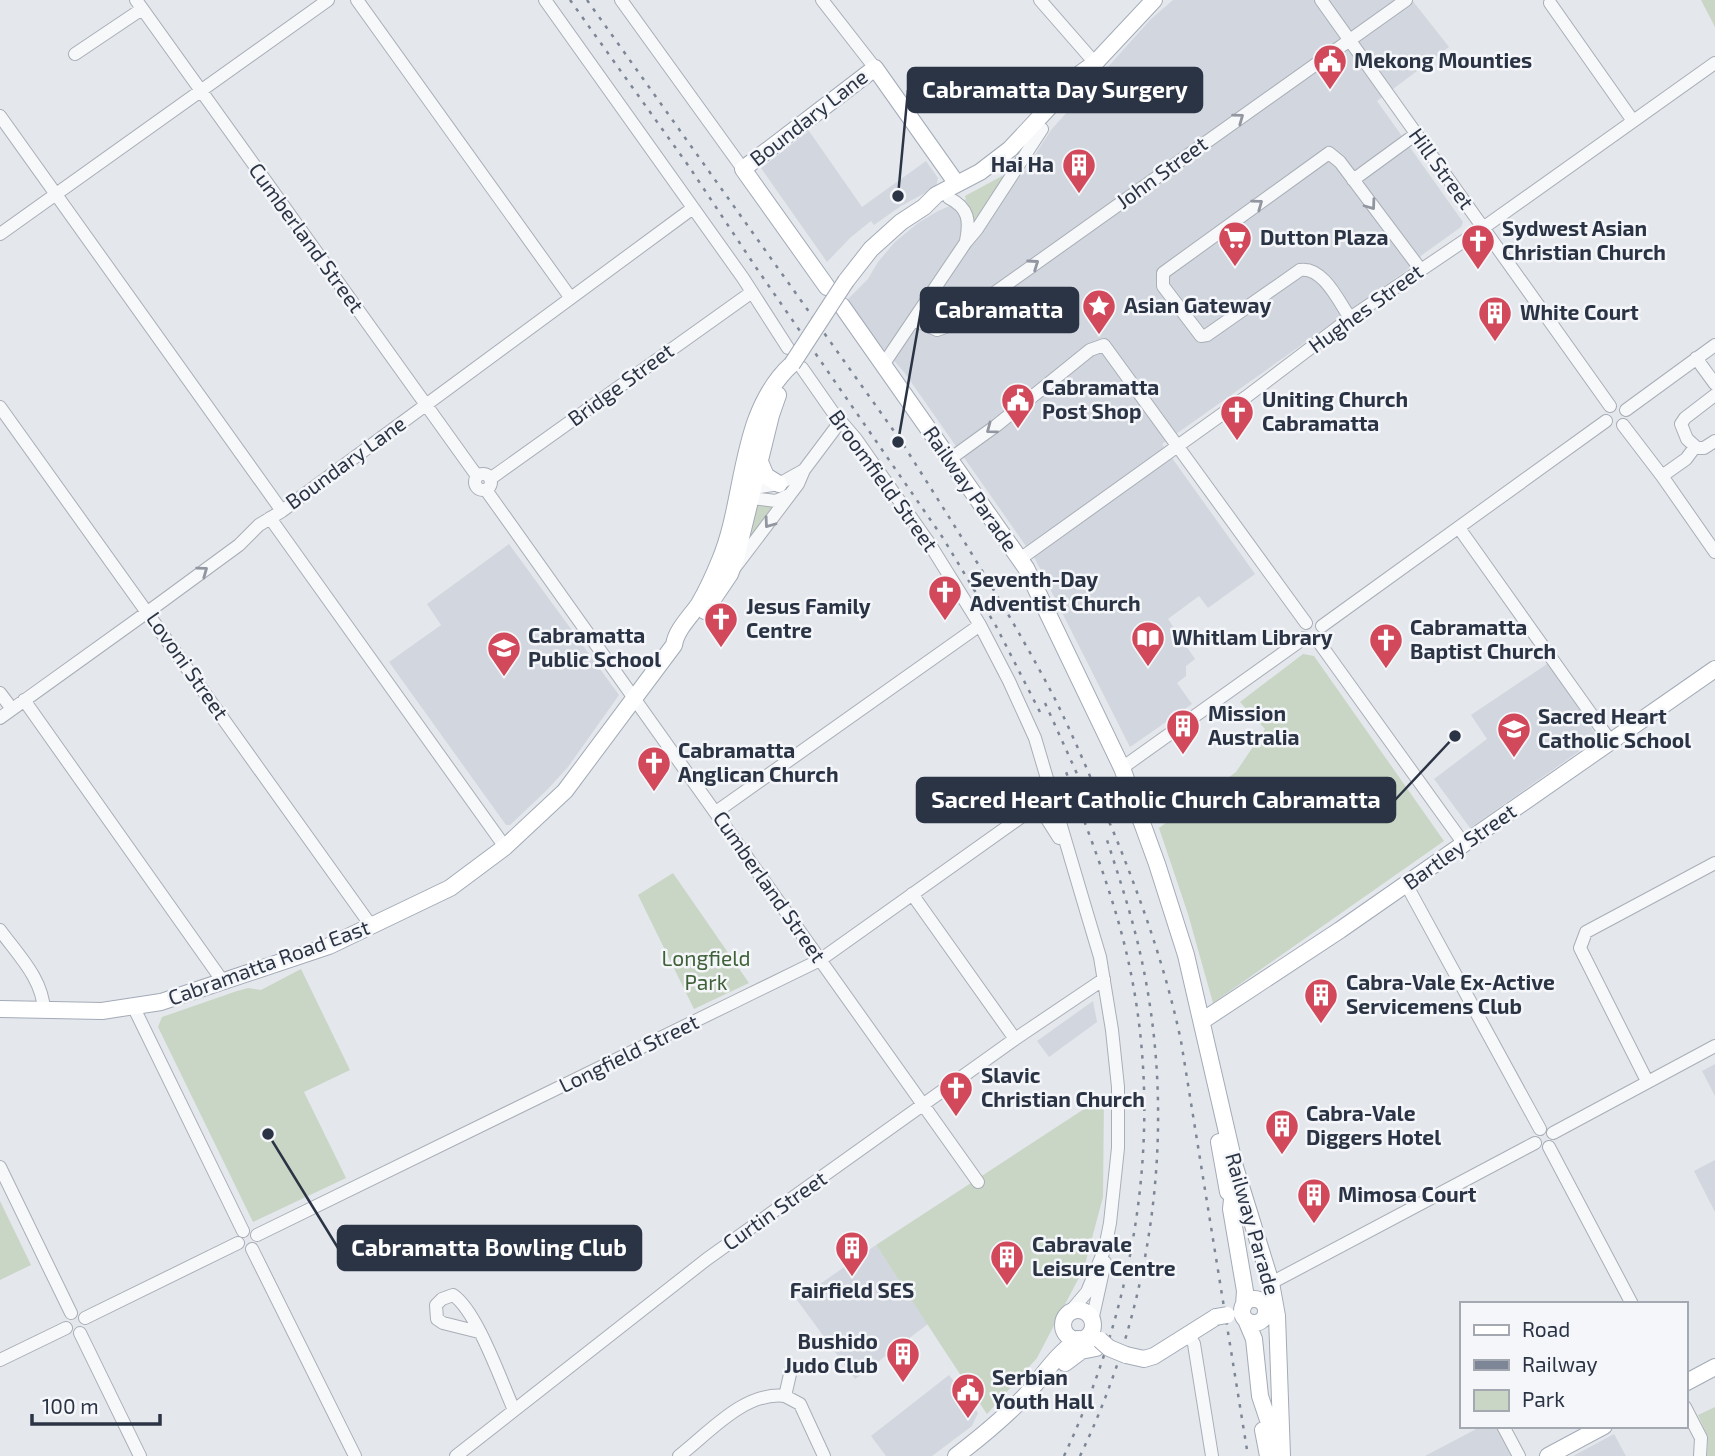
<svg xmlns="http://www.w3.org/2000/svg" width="1715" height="1456" viewBox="0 0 1715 1456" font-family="'Exo 2',sans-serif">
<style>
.built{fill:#d2d6de}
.green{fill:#c9d6c5}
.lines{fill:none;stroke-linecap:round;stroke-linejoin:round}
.minor-casing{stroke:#a9aeb7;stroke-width:14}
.major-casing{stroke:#a3abb8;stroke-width:18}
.minor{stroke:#f7f8fa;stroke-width:12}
.major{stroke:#fff;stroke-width:16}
.rail{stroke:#7d8696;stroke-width:2.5;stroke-dasharray:3.5 7;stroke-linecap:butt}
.major-bridge-casing{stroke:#a3abb8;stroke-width:18;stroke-linecap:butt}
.major-bridge{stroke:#fff;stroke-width:16}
.oneway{stroke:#9196a0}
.labels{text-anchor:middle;stroke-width:5;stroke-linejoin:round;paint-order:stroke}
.poi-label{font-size:21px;font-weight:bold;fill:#2b3445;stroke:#f4f6f9;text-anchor:start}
.street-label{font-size:21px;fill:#2b3445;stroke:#f4f6f9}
.park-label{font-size:21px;fill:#3f6138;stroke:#f4f6f9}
.leader{fill:none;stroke:#2b3445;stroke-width:2.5}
.callout-dot{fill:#2b3445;stroke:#f4f6f9;stroke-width:2.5}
.callout{fill:#2b3445;stroke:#2b3445;stroke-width:2.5}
.callout-label{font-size:23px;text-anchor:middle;font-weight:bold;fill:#fff}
</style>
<rect width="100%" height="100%" fill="#e4e7ec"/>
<path class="built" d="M1173,0h239l37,47 -72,54 86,121 -2,5 -39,28 -15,15 -245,174 93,130 -47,34 -9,-12 -31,23 27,40 -9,7v10l-9,7 15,21 -62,43 -95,-188 -131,-187 -25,-28 -32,-44 21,-21 10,-17 17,-20 23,-19 20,-12 84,-36 29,-45 100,-111z
M809,131l53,76 64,-46 12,17 -2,9 -35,19 -27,19 -3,-4 -21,17 -23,24 -66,-94z
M509,544l110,151 -51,72 -21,23 -37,35h-4l-117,-163 52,-37 -14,-21z
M1550,662l48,76 -128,90 -36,-49 53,-40 -16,-24z
M1093,1001l4,21 -48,35 -12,-16z
M1715,1064v32l-13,-25z
M1715,1160v52l-21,-41z
M876,1245l52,79 -73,55 -58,-79z
M949,1375l29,38 -6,13 -40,30h-46l-15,-20z
M1482,1426h15l14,30h-86z
M1614,1434l12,22h-53z"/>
<path class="green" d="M1701,0h14v27z
M1002,176l4,4 -32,44 -9,-28z
M757,503l19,3 -32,46z
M1303,654l11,2 130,185 -231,162 -25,-89 -29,-86 77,-56 29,-43 -25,-27z
M673,873l76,110 -55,26 -56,-114z
M301,969l49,101 -46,22 42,86 -93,44 -95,-195 4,-10 75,-26 11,-3 13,2z
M1104,1096l-1,101 -19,71 -47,90 -50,56c-39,-56 -74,-113 -111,-169z
M0,1201l31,64 -31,15z
M1715,1407v49h-8l1,-19 -10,-22z"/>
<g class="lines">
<g class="minor-casing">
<path id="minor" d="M136,0l341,476
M357,0l213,297
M545,0l198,278 45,70
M621,0l122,169
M822,0l53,68
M1040,0l55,63
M1321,0l289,406
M1550,3l83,118
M75,54l67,-45
M0,116l282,395
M1353,180l63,-46
M949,198c20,10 21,23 17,43
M0,234l328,-234
M1350,318c-11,-16 -27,-52 -50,-48l-93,65 -6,1 -38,-50v-13l166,-120 11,9 81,108
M915,320l22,10 11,-4 458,-326
M1696,358l19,26
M883,365l83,-123 11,-13 65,-100
M802,368l30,43 24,28 73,104 51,82 29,56 26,57 53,179 12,40 12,73 6,57v61l-8,75 -5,25 -18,44 -17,20
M1715,395l-30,23 -4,6 6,15 10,9h7l11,-7
M0,407l372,520
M1626,410l89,-65
M1623,425l39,51 53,76
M950,459l47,-34 93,-75 14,-5 202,278
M475 482a8 8 0 1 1 16 0a8 8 0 1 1-16 0Z
M1662,476l24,-17 9,-12
M490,479l262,-187
M754,488l25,-4 25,-14
M486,490l492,692
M752,498l24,3 13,-6
M270,518l235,329
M1459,528l152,214
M1020,559l226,-162 104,-79 133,-90 232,-165
M736,566l62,-82 6,-14 36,-48
M1322,626l284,-205
M1318,641l146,203
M0,693l12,16
M24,700l200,283
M0,718l160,-115 79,-58 20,-20 23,-14 411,-303
M1122,768l182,-130
M1035,807l10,9 14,22
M716,812l264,-187
M1406,884l134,245
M912,894l103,145
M0,930c18,25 43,49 44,81
M134,1008l109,223
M1647,1081l-67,-133 6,-16 129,-69
M1553,1133l162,-87
M1549,1147l83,157
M0,1167l71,146
M257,1235l479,-234 84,-41 232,-165
M252,1249l103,207
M1271,1283l264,-140
M85,1318l153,-75
M1092,1321l13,-59
M479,1332l-36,-9 -6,-4 -1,-14 6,-6 11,-4c24,16 48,86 61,115
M80,1333l60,123
M1189,1335l5,9 18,112
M0,1360l66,-32
M791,1370l-6,26 15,8 24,52
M1685,1407l16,31 -1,18
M1503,1426l16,30
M456,1456l251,-197 308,-220 89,-60
M679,1456c30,-23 65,-65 106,-60"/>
</g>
<g class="major-casing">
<path id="major" d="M846,281l25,-32 30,-27 23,-15 12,-12 44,-23 30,-23 71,-76 14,-10 59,-63
M827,287l-84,-118 132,-101 82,116
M842,306l184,262 96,200 35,96 29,91 49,212 36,116 6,33 5,140
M760,462l6,14 13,8
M705,611l25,-37 6,-16 35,-143 7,-20
M0,1009l102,2 59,-9 168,-56 121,-58 55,-41 60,-56 109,-146c2,-15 16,-28 25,-41 8,-14 15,-29 21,-44 26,-62 18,-147 72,-196
M1202,1021l138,-91 375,-261
M1219,1142l9,50
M1235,1172l-4,37 14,82 -1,14
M1242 1311a12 12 0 1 1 24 0a12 12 0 1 1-24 0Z
M1063 1325a15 15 0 1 1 30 0a15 15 0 1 1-30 0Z
M1246,1320l8,19 6,57 16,48
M1126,1355l18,4 10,-3 62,-39
M1065,1363l16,-12 15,-3
M1685,1383l30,-16
M1263,1430l5,26
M956,1456c25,-19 49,-39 70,-61 18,-20 30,-41 53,-56
M1548,1456l56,-30"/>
</g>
<use href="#minor" class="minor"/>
<use href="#major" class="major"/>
<path class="rail" d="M570,0l120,168 65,98 188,272 53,88 47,92
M587,0l314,441c53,84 107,168 153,256 23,46 42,94 62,141 27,67 50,132 65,203l67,415
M1045,703l52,115
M1064,1456c76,-162 104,-347 58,-521 -15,-57 -37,-111 -57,-166
M1080,1456c78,-162 100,-350 55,-524 -8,-31 -18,-61 -28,-92"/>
<g class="major-bridge-casing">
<path id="major-bridge" d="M792,364l54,-83
M1216,1317l11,-2
M1100,1340l9,8 17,7"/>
</g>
<use href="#major-bridge" class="major-bridge"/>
</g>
<defs><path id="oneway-chevron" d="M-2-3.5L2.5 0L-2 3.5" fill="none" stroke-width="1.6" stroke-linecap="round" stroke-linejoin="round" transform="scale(1.75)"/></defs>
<g class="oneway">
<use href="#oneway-chevron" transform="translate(1239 118) rotate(-36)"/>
<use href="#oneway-chevron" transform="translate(1258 204) rotate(-36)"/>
<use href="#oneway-chevron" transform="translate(1371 205) rotate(54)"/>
<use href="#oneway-chevron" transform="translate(1034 264) rotate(-35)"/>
<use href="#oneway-chevron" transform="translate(991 429) rotate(143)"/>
<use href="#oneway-chevron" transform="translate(769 523) rotate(126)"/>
<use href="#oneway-chevron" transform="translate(203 571) rotate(-36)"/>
</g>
<defs>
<g id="civic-pin" transform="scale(1.75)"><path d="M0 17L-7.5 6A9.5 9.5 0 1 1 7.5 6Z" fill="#d1495b" stroke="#f4f6f9"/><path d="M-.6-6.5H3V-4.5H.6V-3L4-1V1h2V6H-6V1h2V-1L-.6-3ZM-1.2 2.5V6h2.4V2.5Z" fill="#fff"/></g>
<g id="building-pin" transform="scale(1.75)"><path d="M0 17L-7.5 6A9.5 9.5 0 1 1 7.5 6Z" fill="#d1495b" stroke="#f4f6f9"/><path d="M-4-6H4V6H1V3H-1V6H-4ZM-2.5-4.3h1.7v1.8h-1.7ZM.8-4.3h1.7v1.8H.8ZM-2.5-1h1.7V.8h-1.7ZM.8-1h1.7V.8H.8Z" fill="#fff"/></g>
<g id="supermarket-pin" transform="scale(1.75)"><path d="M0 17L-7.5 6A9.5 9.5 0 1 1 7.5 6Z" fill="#d1495b" stroke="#f4f6f9"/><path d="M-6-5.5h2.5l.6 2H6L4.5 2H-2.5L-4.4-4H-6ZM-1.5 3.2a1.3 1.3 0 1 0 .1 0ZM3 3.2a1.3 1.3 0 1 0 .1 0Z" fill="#fff"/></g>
<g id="church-pin" transform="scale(1.75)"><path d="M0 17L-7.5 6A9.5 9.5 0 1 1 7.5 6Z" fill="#d1495b" stroke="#f4f6f9"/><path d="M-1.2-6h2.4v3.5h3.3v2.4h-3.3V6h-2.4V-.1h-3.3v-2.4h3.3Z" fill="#fff"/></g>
<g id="sight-pin" transform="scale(1.75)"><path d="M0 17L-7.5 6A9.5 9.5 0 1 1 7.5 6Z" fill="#d1495b" stroke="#f4f6f9"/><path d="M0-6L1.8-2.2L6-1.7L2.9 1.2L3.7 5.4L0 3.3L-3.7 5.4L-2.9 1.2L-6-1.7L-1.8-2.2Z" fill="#fff"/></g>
<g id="library-pin" transform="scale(1.75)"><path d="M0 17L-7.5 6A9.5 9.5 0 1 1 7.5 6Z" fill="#d1495b" stroke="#f4f6f9"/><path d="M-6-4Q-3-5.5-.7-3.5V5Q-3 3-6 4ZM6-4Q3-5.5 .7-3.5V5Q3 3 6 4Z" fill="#fff"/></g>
<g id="school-pin" transform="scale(1.75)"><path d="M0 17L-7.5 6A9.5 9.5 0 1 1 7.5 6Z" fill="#d1495b" stroke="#f4f6f9"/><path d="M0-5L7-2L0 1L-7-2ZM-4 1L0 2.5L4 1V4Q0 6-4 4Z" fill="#fff"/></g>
</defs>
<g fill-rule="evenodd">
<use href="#civic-pin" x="1330" y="61"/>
<use href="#building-pin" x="1079" y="165"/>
<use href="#supermarket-pin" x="1235" y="238"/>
<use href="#church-pin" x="1478" y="241"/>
<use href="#sight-pin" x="1099" y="306"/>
<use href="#building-pin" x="1495" y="313"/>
<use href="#civic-pin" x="1018" y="400"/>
<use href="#church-pin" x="1237" y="412"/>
<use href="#church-pin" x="945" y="592"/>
<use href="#church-pin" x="721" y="619"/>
<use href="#library-pin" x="1148" y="638"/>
<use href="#church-pin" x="1386" y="640"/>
<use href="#school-pin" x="504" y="648"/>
<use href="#building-pin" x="1183" y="726"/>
<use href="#school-pin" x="1514" y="729"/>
<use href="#church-pin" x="654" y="763"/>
<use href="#building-pin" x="1321" y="995"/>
<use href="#church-pin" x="956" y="1088"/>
<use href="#building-pin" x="1282" y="1126"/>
<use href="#building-pin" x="1314" y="1195"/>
<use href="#building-pin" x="852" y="1248"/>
<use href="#building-pin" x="1007" y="1257"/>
<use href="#building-pin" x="903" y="1354"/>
<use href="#civic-pin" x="968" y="1390"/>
</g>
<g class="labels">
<g class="poi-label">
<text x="1354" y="68">Mekong Mounties</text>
<text x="1054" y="172" text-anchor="end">Hai Ha</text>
<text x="1502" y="236">Sydwest Asian<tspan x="1502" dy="24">Christian Church</tspan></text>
<text x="1260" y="245">Dutton Plaza</text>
<text x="1124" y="313">Asian Gateway</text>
<text x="1520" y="320">White Court</text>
<text x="1042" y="395">Cabramatta<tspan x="1042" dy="24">Post Shop</tspan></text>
<text x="1262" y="407">Uniting Church<tspan x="1262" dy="24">Cabramatta</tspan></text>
<text x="970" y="587">Seventh-Day<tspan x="970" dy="24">Adventist Church</tspan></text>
<text x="746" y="614">Jesus Family<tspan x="746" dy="24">Centre</tspan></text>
<text x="1410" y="635">Cabramatta<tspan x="1410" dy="24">Baptist Church</tspan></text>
<text x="528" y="643">Cabramatta<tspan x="528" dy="24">Public School</tspan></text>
<text x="1172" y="645">Whitlam Library</text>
<text x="1208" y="721">Mission<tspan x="1208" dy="24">Australia</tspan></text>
<text x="1538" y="724">Sacred Heart<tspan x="1538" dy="24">Catholic School</tspan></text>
<text x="678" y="758">Cabramatta<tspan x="678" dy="24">Anglican Church</tspan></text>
<text x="1346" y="990">Cabra-Vale Ex-Active<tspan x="1346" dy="24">Servicemens Club</tspan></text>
<text x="981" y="1083">Slavic<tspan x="981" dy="24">Christian Church</tspan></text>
<text x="1306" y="1121">Cabra-Vale<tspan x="1306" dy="24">Diggers Hotel</tspan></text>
<text x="1338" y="1202">Mimosa Court</text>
<text x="1032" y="1252">Cabravale<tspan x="1032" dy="24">Leisure Centre</tspan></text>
<text x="852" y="1298" text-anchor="middle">Fairfield SES</text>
<text x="878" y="1349" text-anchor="end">Bushido<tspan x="878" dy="24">Judo Club</tspan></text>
<text x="992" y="1385">Serbian<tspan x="992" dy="24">Youth Hall</tspan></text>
</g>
<g class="street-label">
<text transform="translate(809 118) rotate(-38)" y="7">Boundary Lane</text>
<text transform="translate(1441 169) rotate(54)" y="7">Hill Street</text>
<text transform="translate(1162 173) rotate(-36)" y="7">John Street</text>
<text transform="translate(306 238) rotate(54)" y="7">Cumberland Street</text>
<text transform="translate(1366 309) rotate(-36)" y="7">Hughes Street</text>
<text transform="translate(621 385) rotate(-36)" y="7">Bridge Street</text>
<text transform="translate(346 463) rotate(-36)" y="7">Boundary Lane</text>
<text transform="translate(883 481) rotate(54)" y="7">Broomfield Street</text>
<text transform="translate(970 489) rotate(55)" y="7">Railway Parade</text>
<text transform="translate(187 666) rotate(55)" y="7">Lovoni Street</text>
<text transform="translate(1460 847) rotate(-35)" y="7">Bartley Street</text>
<text transform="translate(769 887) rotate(55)" y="7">Cumberland Street</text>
<text transform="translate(269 963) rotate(-20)" y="7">Cabramatta Road East</text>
<text transform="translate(629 1054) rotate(-26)" y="7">Longfield Street</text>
<text transform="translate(775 1211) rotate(-35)" y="7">Curtin Street</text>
<text transform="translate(1252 1224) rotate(74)" y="7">Railway Parade</text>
</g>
<g class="park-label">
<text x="706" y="966">Longfield<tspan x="706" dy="24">Park</tspan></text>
</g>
</g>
<path class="leader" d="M898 196L908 90M898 442L921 310M1455 736L1395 800M268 1134L338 1248"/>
<g class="callout-dot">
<circle cx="898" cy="196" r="7"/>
<circle cx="898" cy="442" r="7"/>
<circle cx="1455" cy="736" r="7"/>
<circle cx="268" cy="1134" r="7"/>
</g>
<g class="callout">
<rect x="908" y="68" width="294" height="44" rx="7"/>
<rect x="921" y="288" width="157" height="44" rx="7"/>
<rect x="917" y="778" width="478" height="44" rx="7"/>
<rect x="338" y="1226" width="303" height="44" rx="7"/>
</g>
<g class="callout-label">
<text x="1055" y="98">Cabramatta Day Surgery</text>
<text x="999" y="318">Cabramatta</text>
<text x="1156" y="808">Sacred Heart Catholic Church Cabramatta</text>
<text x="489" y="1256">Cabramatta Bowling Club</text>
</g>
<rect x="1460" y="1302" width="228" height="126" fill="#f4f6f9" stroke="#a4a8b1" stroke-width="2"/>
<rect x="1474" y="1325" width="35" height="10" fill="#ffffff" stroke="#a4a8b1" stroke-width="2"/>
<text x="1522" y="1337" font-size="21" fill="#2b3445">Road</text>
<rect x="1474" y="1360" width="35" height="10" fill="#7d8696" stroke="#a4a8b1" stroke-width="2"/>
<text x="1522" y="1372" font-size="21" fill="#2b3445">Railway</text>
<rect x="1474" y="1390" width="35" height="21" fill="#c9d6c5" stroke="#a4a8b1" stroke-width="2"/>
<text x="1522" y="1407" font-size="21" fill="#2b3445">Park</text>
<path d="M32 1414v10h128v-10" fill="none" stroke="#2b3445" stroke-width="3.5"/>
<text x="42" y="1414" font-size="21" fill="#2b3445" stroke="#f4f6f9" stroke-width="5" paint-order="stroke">100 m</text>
</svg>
